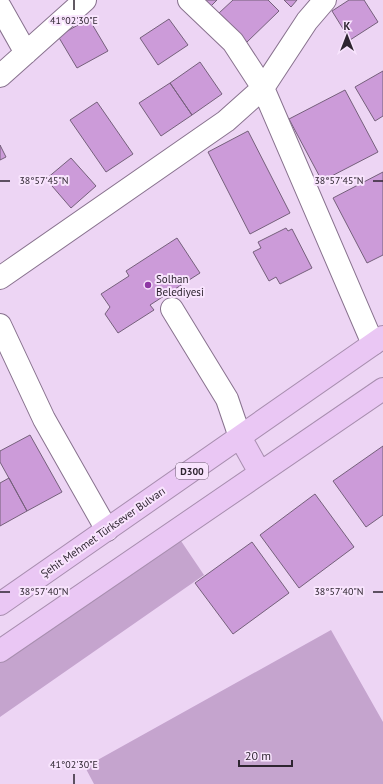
<svg xmlns="http://www.w3.org/2000/svg" width="383" height="784" viewBox="0 0 383 784" font-family="'PT Sans',sans-serif">
<style>
.green{fill:#c5a4ce}
.building{fill:#cc9bd9;stroke:#75607b}
.lines{fill:none;stroke-linecap:round;stroke-linejoin:round}
.minor-casing{stroke:#88728e;stroke-width:24}
.highway-casing{stroke:#a88eaf;stroke-width:24}
.minor{stroke:#fff;stroke-width:22}
.highway{stroke:#eac7f4;stroke-width:22}
.ticks{fill:none;stroke:#2e2530;stroke-width:1.5}
.poi-dot{fill:#8e37a4;stroke:#f8e4fd;stroke-width:1.5}
.labels{text-anchor:middle;stroke-width:4;stroke-linejoin:round;paint-order:stroke}
.shield{fill:#f8e4fd;stroke:#6b5e6e;stroke-width:1}
.shield-label{font-size:10px;font-weight:bold;fill:#2e2530}
.poi-label{font-size:11px;fill:#2e2530;stroke:#f8e4fd;text-anchor:start}
.street-label{font-size:11px;fill:#2e2530;stroke:#f8e4fd}
.ticks-label{font-size:10px;text-anchor:middle;fill:#2e2530;stroke:#f8e4fd;stroke-width:4;stroke-linejoin:round;paint-order:stroke}
</style>
<rect width="100%" height="100%" fill="#edd5f4"/>
<path class="green" d="M179,538l25,37 -204,142v-54z
M331,630l52,92v62h-289l-9,-17z"/>
<path class="building" d="M199,0h18l-9,9z
M233,0h35l11,11 -32,31 -28,-29z
M284,0h13l-6,7z
M349,0h15l14,22 -28,18 -18,-29z
M89,19l19,32 -31,17 -19,-32z
M169,19l19,26 -30,20 -18,-27z
M200,62l22,32 -30,21 -22,-32z
M383,71v45l-8,5 -20,-34z
M170,83l22,32 -31,21 -22,-33z
M345,90l33,62 -56,29 -33,-62z
M97,102l36,52 -27,18 -36,-52z
M248,131l42,82 -40,21 -42,-82z
M0,145l6,12 -6,3z
M71,158l25,28 -25,22 -25,-29z
M383,172v83l-16,8 -34,-65z
M286,228l2,3 4,-2 20,39 -32,16 -4,-7 -7,4 -16,-29 8,-4 -3,-6z
M177,238l23,35 -50,32 4,5 -36,23 -13,-19 5,-7 -9,-13 28,-18 -3,-5z
M30,435l32,57 -35,19 -27,-49v-11z
M383,446v69l-17,12 -33,-46z
M9,478l18,33 -27,15v-43z
M315,494l39,53 -55,41 -39,-53z
M252,542l37,51 -56,41 -38,-51z"/>
<g class="lines">
<g class="minor-casing">
<path id="minor" d="M189,0l44,42 30,46 110,256
M0,7l26,46
M0,76l85,-76
M0,278l226,-157 37,-33 44,-67 18,-21
M172,309l55,90 13,38
M0,325l44,94 63,111"/>
</g>
<g class="highway-casing">
<path id="highway" d="M240,437l20,36
M0,604l383,-267
M0,651l383,-262"/>
</g>
<use href="#minor" class="minor"/>
<use href="#highway" class="highway"/>
</g>
<path class="ticks" d="M74,0v10M0,181h10M373,181h10M0,592h10M373,592h10M74,774v10"/>
<circle class="poi-dot" cx="148" cy="285" r="4"/>
<g class="labels">
<rect class="shield" x="176" y="463" width="32" height="16" rx="3"/>
<g class="shield-label">
<text x="192" y="475">D300</text>
</g>
<g class="poi-label">
<text x="156" y="283">Solhan<tspan x="156" dy="13">Belediyesi</tspan></text>
</g>
<g class="street-label">
<text transform="translate(103 532) rotate(-35)" y="4">Şehit Mehmet Türksever Bulvarı</text>
</g>
</g>
<g class="ticks-label">
<text x="74" y="24">41°02'30"E</text>
<text x="44" y="184">38°57'45"N</text>
<text x="339" y="184">38°57'45"N</text>
<text x="44" y="595">38°57'40"N</text>
<text x="339" y="595">38°57'40"N</text>
<text x="74" y="768">41°02'30"E</text>
</g>
<g transform="translate(347 36)" stroke="#f8e4fd" stroke-width="3" paint-order="stroke">
<path d="M0-3L7 15L0 10L-7 15Z" fill="#2e2530"/>
<text y="-6" font-size="11" font-weight="bold" text-anchor="middle" fill="#2e2530">K</text>
</g>
<path d="M239 760v6h53v-6" fill="none" stroke="#2e2530" stroke-width="2"/>
<text x="245" y="760" font-size="12" fill="#2e2530" stroke="#f8e4fd" stroke-width="3" paint-order="stroke">20 m</text>
</svg>
